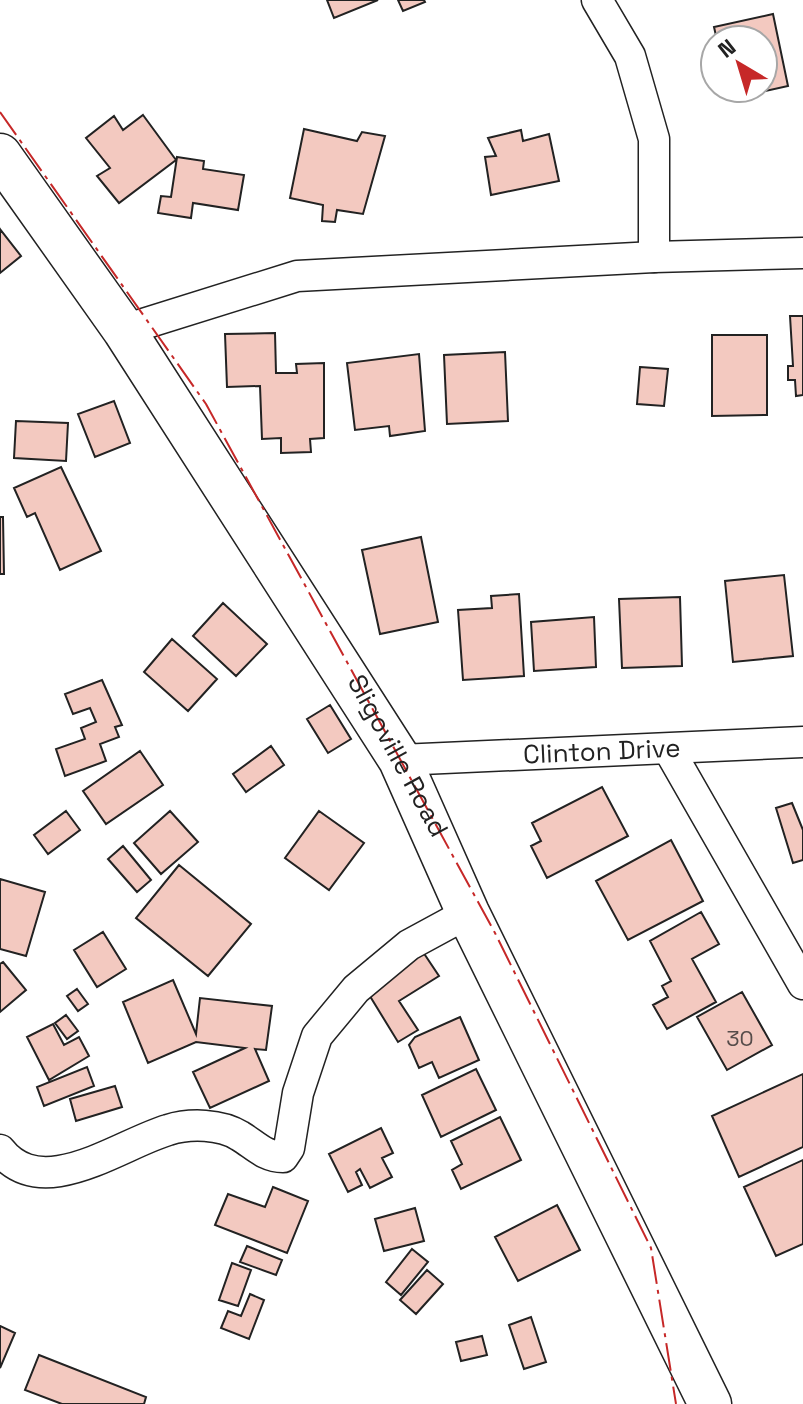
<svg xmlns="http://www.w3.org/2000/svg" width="803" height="1404" viewBox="0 0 803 1404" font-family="'Space Grotesk',sans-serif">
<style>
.building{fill:#f3c9c0;stroke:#222;stroke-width:2}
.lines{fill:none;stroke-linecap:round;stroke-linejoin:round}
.street-casing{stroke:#222;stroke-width:33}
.secondary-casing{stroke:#222;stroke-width:45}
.street{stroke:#fff;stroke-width:30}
.secondary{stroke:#fff;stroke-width:42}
.power{stroke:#c62828;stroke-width:2;stroke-dasharray:28 6 4 6;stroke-linecap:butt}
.labels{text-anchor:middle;stroke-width:6;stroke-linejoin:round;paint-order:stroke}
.number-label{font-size:22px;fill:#564c4a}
.street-label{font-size:26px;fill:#222;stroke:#fff}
</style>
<rect width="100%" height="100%" fill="#fff"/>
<path class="building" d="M327,0h51l-44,18z
M398,0h26l1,2 -22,9z
M773,14l15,72 -59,13 -3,-11h37v-48h-46l-3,-13z
M143,115l33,45 -57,43 -22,-27 13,-8 -24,-30 28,-22 9,14z
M304,129l53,12 5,-9 23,4 -22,78 -26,-4 -2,12 -13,-1 1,-16 -33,-7z
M521,130l2,11 26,-7 10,47 -68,14 -6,-38 11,-1 -8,-18z
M177,157l27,4 -1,8 41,6 -6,35 -45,-7 -2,15 -33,-5 3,-17 10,1z
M0,229l21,27 -21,17z
M790,316h13v79l-7,1 -1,-16h-7v-14h5z
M275,333l1,40h21l-1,-9 28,-1v75l-14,1 1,13 -30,1v-15l-19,1 -2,-53 -33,1 -2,-53z
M712,335h55v80l-55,1z
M505,352l3,69 -61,3 -3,-69z
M419,354l6,77 -35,5 -1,-10 -34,4 -8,-67z
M640,367l28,2 -4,37 -27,-2z
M114,401l16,42 -35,14 -17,-43z
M16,421l52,2 -2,38 -52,-3z
M61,467l40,84 -41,19 -25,-57 -8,4 -13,-29z
M0,517h3l1,57h-4z
M421,537l17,85 -58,12 -18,-84z
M784,575l9,81 -60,6 -8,-81z
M519,594l5,82 -61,4 -5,-70 34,-2 -1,-12z
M680,597l2,69 -60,2 -3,-69z
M223,603l44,41 -31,32 -43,-40z
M594,617l2,50 -62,4 -3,-49z
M172,639l45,40 -29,32 -44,-39z
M102,680l20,45 -7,2 4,10 -19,7 6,17 -41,15 -9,-27 29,-10 -4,-11 15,-6 -6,-14 -17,6 -8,-20z
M330,705l21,34 -23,14 -21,-34z
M271,746l13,19 -38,27 -13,-18z
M140,751l23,34 -57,39 -23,-33z
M602,787l26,49 -81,42 -16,-32 10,-5 -9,-18z
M792,803l11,27v30l-10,3 -17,-55z
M66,811l14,19 -32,24 -14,-19z
M170,811l28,31 -37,32 -27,-31z
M319,811l45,32 -35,47 -44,-32z
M671,840l32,61 -75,39 -32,-59z
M123,846l28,34 -14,12 -29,-33z
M179,865l72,59 -43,52 -72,-58z
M0,879l45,13 -19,64 -26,-7z
M701,912l18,32 -27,15 24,43 -49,27 -14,-24 15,-8 -6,-11 9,-5 -21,-40z
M103,932l23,37 -29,18 -23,-37z
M423,952l16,24 -40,25 19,29 -20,12 -33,-54z
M3,962l23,28 -26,22v-48z
M173,980l23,54 4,-36 72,8 -6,44 -11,-1 14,32 -59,27 -17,-36 52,-24 -49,-6 -48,21 -25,-61z
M77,989l11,15 -10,7 -11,-15z
M742,992l30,53 -45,25 -30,-53z
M66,1015l12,16 -11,8 -12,-16z
M460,1017l19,43 -40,18 -7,-16 -13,6 -10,-23 6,-8z
M53,1024l11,21 15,-8 10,19 -40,24 -22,-43z
M87,1067l7,19 -50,20 -7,-19z
M476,1069l20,41 -55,27 -19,-42z
M803,1074v73l-64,30 -27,-61z
M115,1086l7,21 -46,14 -6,-22z
M500,1117l21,43 -60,29 -9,-19 10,-6 -11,-23z
M381,1128l12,25 -11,5 10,19 -22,11 -10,-19 -4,3 6,13 -14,7 -19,-38z
M803,1160v84l-27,12 -32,-69z
M273,1187l35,14 -21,52 -72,-28 13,-31 37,13z
M557,1205l23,45 -62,31 -23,-44z
M415,1208l9,33 -40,10 -9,-32z
M247,1246l35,14 -6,15 -36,-13z
M412,1249l16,13 -27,33 -15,-13z
M232,1263l19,7 -13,36 -19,-6z
M427,1270l16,14 -27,30 -16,-14z
M250,1294l14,6 -15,39 -28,-11 7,-17 13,5z
M531,1317l15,45 -22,7 -15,-44z
M0,1326l15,7 -15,35z
M482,1336l5,19 -26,6 -5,-19z
M39,1355l107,42 -2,7h-82l-37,-14z"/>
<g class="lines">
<g class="street-casing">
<g id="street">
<path d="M597,0l33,56 24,83v118"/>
<path d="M124,330l173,-54 357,-19 149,-4"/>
<path d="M669,750l134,234"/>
<path id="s1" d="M400,760l403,-18"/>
<path d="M0,1150c42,54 120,-6 168,-20 22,-7 53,-6 72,6 15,9 25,21 43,21l6,-9 9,-55 19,-57 39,-47 53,-44 59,-32"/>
</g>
</g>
<g class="secondary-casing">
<path id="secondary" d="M0,155l124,175 276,430 68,153 242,491"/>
</g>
<use href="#street" class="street"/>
<use href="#secondary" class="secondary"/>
<path class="power" id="s2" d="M0,112l206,292 289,529 156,315 25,156"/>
</g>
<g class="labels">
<g class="number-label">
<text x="740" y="1046">30</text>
</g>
<g class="street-label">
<text dy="9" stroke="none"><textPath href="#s1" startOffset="202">Clinton Drive</textPath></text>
<text dy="9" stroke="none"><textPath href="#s2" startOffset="758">Sligoville Road</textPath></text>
</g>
</g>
<g transform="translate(739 64) rotate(322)"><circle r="38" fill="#ffffff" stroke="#a7a7a7" stroke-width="2"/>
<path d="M0-6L14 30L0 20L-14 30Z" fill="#c62828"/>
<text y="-12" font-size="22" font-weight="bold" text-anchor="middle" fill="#222222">N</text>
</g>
</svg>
